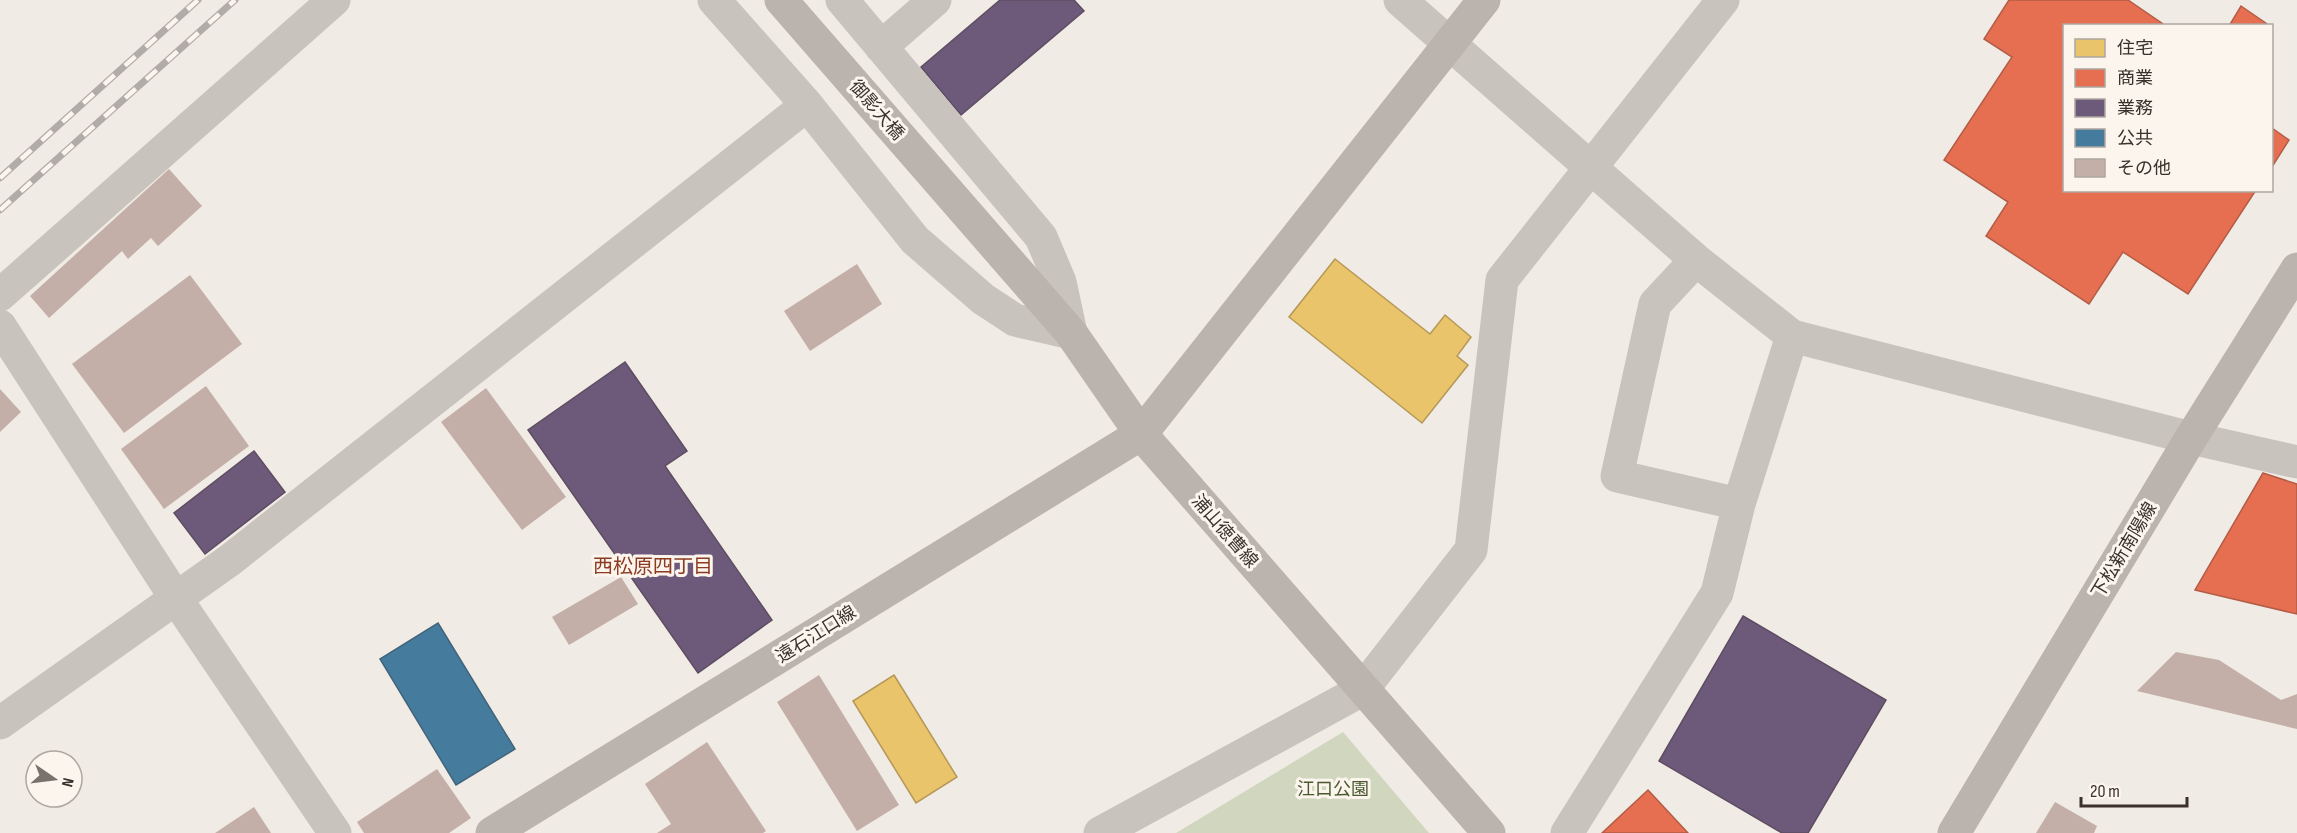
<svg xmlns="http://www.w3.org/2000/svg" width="2297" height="833" viewBox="0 0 2297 833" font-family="'Sofia Sans Condensed','Noto Sans JP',sans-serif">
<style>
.green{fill:#d1d6bf}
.homes{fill:#e9c46a;stroke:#b59857;stroke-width:1.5}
.shops{fill:#e76f51;stroke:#b35c46;stroke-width:1.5}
.offices{fill:#6d597a;stroke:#5e4d62;stroke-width:1.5}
.public{fill:#457b9d;stroke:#42647b;stroke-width:1.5}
.building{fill:#c3afa7}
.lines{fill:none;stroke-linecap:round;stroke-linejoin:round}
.street{stroke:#c9c3be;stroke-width:33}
.secondary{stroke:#bab3ae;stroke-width:33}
.rail-casing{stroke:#b1aca8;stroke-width:7}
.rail{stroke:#fbf5ee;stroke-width:4.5;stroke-dasharray:14;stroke-linecap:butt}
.labels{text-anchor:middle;stroke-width:6;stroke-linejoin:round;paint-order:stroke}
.street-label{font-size:18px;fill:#3b302b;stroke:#fbf5ee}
.park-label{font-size:18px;fill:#4a5a2e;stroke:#fbf5ee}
.neighbourhood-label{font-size:20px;fill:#8c3b22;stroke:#fbf5ee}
</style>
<rect width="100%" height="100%" fill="#f0ebe5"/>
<path class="green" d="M1343,732l86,101h-253z"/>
<path class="homes" d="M1335,259l95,75 15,-19 26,22 -14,19 11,9 -46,58 -133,-106z
M894,675l63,102 -41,26 -63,-102z"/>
<path class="shops" d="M2009,0h119l38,26h-102v164h192l-68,104 -65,-42 -34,52 -103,-68 22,-34 -64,-42 68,-103 -28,-18z
M2241,6l29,20h-41z
M2272,128l17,12 -17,27z
M2263,473l34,11v130l-102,-24z
M1648,790l40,43h-86z"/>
<path class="offices" d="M1000,0h74l10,11 -123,104 -40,-48z
M625,362l62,89 -22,15 107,154 -74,53 -170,-243z
M254,451l31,41 -80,62 -31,-41z
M1743,616l143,84 -78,133h-26l-123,-72z"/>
<path class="public" d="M438,623l77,126 -59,36 -76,-126z"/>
<path class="building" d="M169,169l33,37 -44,40 -7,-8 -23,21 -6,-8 -73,67 -19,-22z
M857,264l25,40 -72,47 -26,-40z
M190,275l52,69 -118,89 -52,-69z
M206,386l43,60 -85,63 -43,-60z
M486,388l80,109 -44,33 -81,-108z
M0,389l21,23 -21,20z
M621,577l17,27 -69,41 -17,-28z
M2176,652l43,8 62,40 16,-6v35l-160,-38z
M819,675l80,130 -42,26 -80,-129z
M707,742l59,89 -3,2h-106l14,-9 -26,-40z
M437,769l34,49 -22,15h-85l-7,-11z
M2055,802l42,24 -3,7h-58z
M254,807l17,26h-56z"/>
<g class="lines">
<path class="street" d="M714,0l93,105 108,135 68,59 32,21 56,13 -11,-51 -19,-45 -199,-237
M1400,0l296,260 96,76 399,102 106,24
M881,47l54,-47
M1696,260l-41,44 -38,172 122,28
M0,295l334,-295
M0,326l175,271 160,236
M0,723l230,-163 577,-455
M1100,833l262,-143 109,-140 31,-270 221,-280
M1567,833l150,-240 22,-89 53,-168"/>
<path class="secondary" d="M781,0l290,333 70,101 348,399
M492,833l649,-399 343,-434
M1954,833l237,-395 106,-169"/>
<g class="rail-casing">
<path id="rail" d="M0,178l198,-178
M0,210l235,-210"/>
</g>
<use href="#rail" class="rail"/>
</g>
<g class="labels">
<g class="street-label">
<text transform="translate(877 110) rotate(49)" y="6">御影大橋</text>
<text transform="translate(1225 531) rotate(49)" y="6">浦山徳曹線</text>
<text transform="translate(2124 550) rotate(-59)" y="6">下松新南陽線</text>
<text transform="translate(816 634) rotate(-32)" y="6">遠石江口線</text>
</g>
<g class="park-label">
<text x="1333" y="795">江口公園</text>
</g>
<g class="neighbourhood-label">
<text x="653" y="573">西松原四丁目</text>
</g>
</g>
<rect x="2063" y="24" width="210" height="168" fill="#fbf5ee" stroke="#aea6a0" stroke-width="1.5"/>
<rect x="2075" y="39" width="30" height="18" fill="#e9c46a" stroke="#aea6a0" stroke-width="1.5"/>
<text x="2117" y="54" font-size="18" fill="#3b302b">住宅</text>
<rect x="2075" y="69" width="30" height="18" fill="#e76f51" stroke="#aea6a0" stroke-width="1.5"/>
<text x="2117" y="84" font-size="18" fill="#3b302b">商業</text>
<rect x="2075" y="99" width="30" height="18" fill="#6d597a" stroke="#aea6a0" stroke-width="1.5"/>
<text x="2117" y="114" font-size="18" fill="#3b302b">業務</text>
<rect x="2075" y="129" width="30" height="18" fill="#457b9d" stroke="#aea6a0" stroke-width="1.5"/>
<text x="2117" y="144" font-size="18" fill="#3b302b">公共</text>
<rect x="2075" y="159" width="30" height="18" fill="#c3afa7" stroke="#aea6a0" stroke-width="1.5"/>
<text x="2117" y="174" font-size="18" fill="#3b302b">その他</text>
<g transform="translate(54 779) rotate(104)"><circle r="28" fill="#fbf5ee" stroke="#aea6a0" stroke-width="1.5"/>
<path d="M0-4.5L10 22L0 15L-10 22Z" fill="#7a716c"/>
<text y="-9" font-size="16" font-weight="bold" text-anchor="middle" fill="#3b302b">N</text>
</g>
<path d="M2081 797v9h106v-9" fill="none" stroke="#3b302b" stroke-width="3"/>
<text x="2090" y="797" font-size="18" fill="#3b302b" stroke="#fbf5ee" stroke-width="4.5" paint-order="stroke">20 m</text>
</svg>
